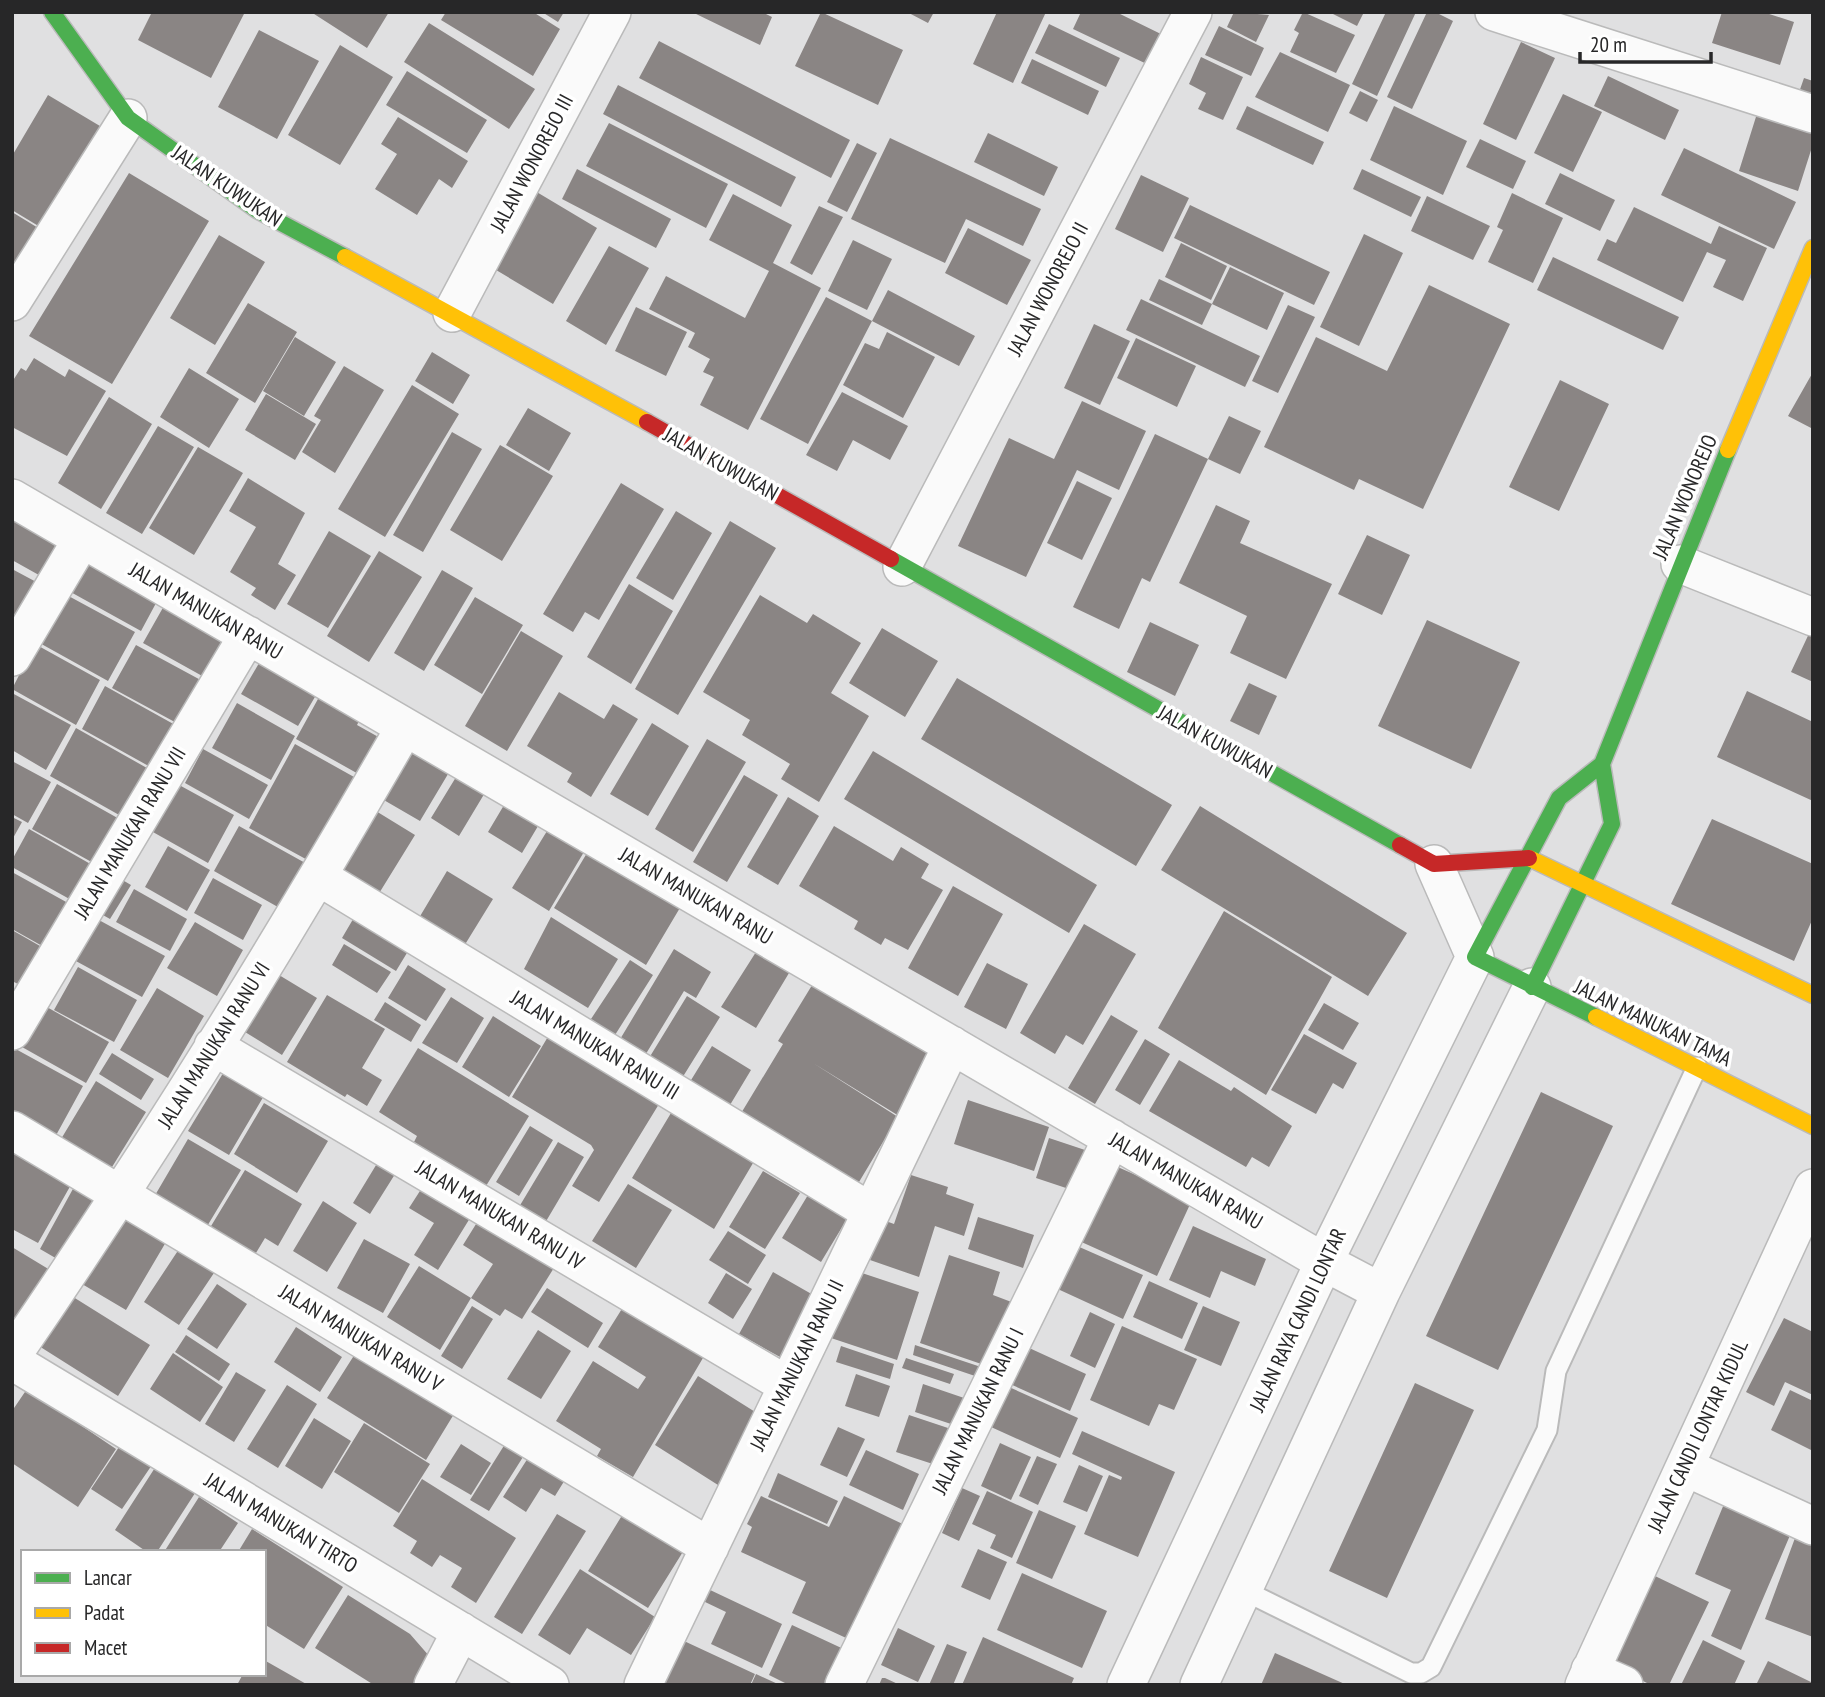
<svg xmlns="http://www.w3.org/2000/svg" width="1825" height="1697" viewBox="0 0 1825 1697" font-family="'PT Sans Narrow',sans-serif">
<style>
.building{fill:#8a8584}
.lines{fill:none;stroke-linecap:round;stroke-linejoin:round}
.lane-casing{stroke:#bababa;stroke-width:23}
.street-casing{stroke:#bababa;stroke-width:40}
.fast-casing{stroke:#bababa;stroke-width:19}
.slow-casing{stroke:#bababa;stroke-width:19}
.jam-casing{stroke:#bababa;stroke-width:19}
.lane{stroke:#fafafa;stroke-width:19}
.street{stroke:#fafafa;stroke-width:37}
.fast{stroke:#4caf50;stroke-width:16}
.slow{stroke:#ffc107;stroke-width:16}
.jam{stroke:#c62828;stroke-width:16}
.labels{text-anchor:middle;stroke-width:7;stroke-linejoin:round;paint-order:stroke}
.street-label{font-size:21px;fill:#272728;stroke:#fff}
</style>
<rect width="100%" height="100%" fill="#e0e0e1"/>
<path class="building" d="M152,12h93l-34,66 -73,-38z
M311,12h78l-22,36z
M446,12h87l27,17 -27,47 -92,-56z
M542,12h22l-6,10z
M692,12h70l10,5 -12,28z
M821,12l82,38 -25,55 -83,-39z
M907,12h27l-6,11z
M997,12h49l-33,71 -40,-19z
M1081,12h35l49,24 -14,30 -78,-37z
M1234,12l35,3 -13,27 -29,-15z
M1303,12l52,23 -19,38 -46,-21 9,-19 -5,-3z
M1329,12h35l-7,14z
M1386,12h30l-39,84 -25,-12z
M1427,12h8l18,9 -41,88 -25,-12z
M1722,12h41l31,10 -14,43 -68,-22z
M429,23l106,66 -26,40 -105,-67z
M1049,24l71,34 -14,29 -71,-34z
M1219,26l45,22 -13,28 -46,-21z
M259,30l60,31 -42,78 -59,-32z
M659,41l191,99 -19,38 -192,-100z
M1521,42l34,16 -39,82 -33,-16z
M340,45l53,32 -53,88 -52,-30z
M1280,52l70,33 -22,47 -73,-35z
M1201,57l42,20 -20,43 -25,-11 8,-16 -17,-9z
M1032,59l67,32 -11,24 -67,-32z
M407,71l80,49 -20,33 -81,-48z
M1608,76l71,34 -14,30 -71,-34z
M1804,78l9,3v25l-17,-5z
M618,85l178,92 -15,30 -178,-93z
M1360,91l18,9 -11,22 -18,-9z
M1563,94l39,18 -29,60 -39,-19z
M48,95l62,37 -60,101 -38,-23v-54z
M1760,104l53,17v23l-15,47 -59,-20z
M1247,106l77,36 -11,23 -77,-36z
M1394,106l73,35 -24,54 -73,-35z
M398,117l70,44 -16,27 -13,-9 -22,36 -42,-26 22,-35 -16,-10z
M609,123l119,61 -22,44 -120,-62z
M988,133l70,34 -14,29 -70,-34z
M890,138l151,71 -18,37 -57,-27 -21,44 -94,-44z
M1480,139l46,22 -13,28 -47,-22z
M857,143l20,10 -30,59 -20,-10z
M1684,148l112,54 -22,47 -113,-54z
M577,169l94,50 -15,29 -94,-49z
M1362,169l59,28 -10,20 -58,-28z
M129,173l80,48 -97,163 -83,-48z
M1560,173l55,27 -15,31 -55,-27z
M1141,175l48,23 -26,54 -48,-23z
M535,191l62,37 -44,76 -62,-37z
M1512,193l51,25 -30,65 -45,-21 15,-32 -6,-3z
M733,194l59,31 -19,38 48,25 -73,142 -48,-25 14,-28 -11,-5 7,-13 -22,-12 7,-14 -46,-24 17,-33 79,42 24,-47 -60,-31z
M1427,196l63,30 -17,34 -62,-29z
M1190,205l140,67 -16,33 -140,-67z
M819,206l24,11 -31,58 -22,-12z
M1634,207l77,37 8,-18 48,22 -24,53 -30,-14 13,-27 -19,-8 -24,50 -86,-42 10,-21 9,4z
M12,212l36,22 -36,34z
M968,228l63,32 -24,45 -62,-32z
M1364,234l39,19 -44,93 -39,-19z
M219,235l46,27 -50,83 -45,-27z
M853,240l39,19 -25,51 -39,-19z
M1181,243l46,23 -16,34 -46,-23z
M609,246l40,22 -43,77 -40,-24z
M1553,257l126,60 -16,33 -126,-60z
M1230,267l54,26 -17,37 -55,-26z
M1159,279l53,25 -10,21 -53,-25z
M1429,285l81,39 -87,185 -64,-30 -5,11 -90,-43 52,-110 71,34z
M888,290l87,46 -16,30 -87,-45z
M826,297l46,24 -64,123 -48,-25z
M1141,299l119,57 -15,31 -119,-57z
M248,303l49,29 -42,71 -49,-30z
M1288,305l27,12 -37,76 -26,-12z
M636,307l51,25 -21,44 -51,-25z
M1094,324l36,17 -30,64 -36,-17z
M887,332l48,25 -32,61 -60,-33 22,-42 14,6z
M295,337l41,25 -32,54 -41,-25z
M1136,338l60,28 -19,41 -60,-29z
M432,352l38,23 -17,29 -38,-23z
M34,358l31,19 4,-8 37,22 -39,65 -55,-29v-45l9,-14 5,3z
M344,366l40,24 -49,83 -33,-21 19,-32 -7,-4z
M189,368l50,31 -30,49 -49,-31z
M1813,372v57l-25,-13z
M1560,380l49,24 -50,107 -50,-24z
M412,385l47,29 -74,123 -47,-28z
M842,392l66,34 -18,34 -37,-20 -16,31 -31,-16z
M266,394l50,30 -21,36 -50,-30z
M109,397l43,27 -51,85 -43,-26z
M1082,401l64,30 -27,59 -42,-20 -51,107 -68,-31 51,-108 45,21z
M528,408l43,25 -22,38 -43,-26z
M1229,416l32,15 -21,43 -32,-15 -58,123 -8,-4 -23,51 -46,-22 82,-173 53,25z
M158,426l36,21 -52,87 -36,-21z
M452,432l30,17 -59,103 -30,-17z
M500,445l53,31 -51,85 -52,-31z
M198,447l45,26 -49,82 -45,-27z
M248,478l57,35 -27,51 18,11 -21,35 -24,-15 5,-7 -26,-16 26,-45 -27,-16z
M1077,481l35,17 -30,62 -35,-17z
M621,483l43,26 -65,111 -14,-8 -12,20 -30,-18z
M12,505l57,32 -23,42 -34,-19z
M1216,505l34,16 -10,22 92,41 -46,95 -56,-26 17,-37 -68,-33z
M676,511l36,22 -39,67 -37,-22z
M730,521l46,27 -98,167 -43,-26z
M329,531l42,25 -43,72 -41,-24z
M1367,535l43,20 -28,60 -44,-21z
M89,551l73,41 -21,39 -74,-41z
M379,551l43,26 -53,85 -42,-26z
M12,569l28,15 -21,37 -7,-4z
M442,570l31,18 -49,83 -30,-18z
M629,584l44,27 -42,73 -44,-27z
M63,593l72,39 -27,49 -72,-40z
M760,595l47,28 6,-9 48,29 -30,50 38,23 -50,86 -38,-23 9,-15 -48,-29 8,-15 -47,-28z
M169,597l70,39 -26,46 -70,-39z
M475,597l48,28 -41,69 -48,-29z
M1427,620l93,42 -49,107 -93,-43z
M1150,622l49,23 -24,51 -48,-24z
M1813,625v57l-22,-10z
M882,628l56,33 -33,56 -56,-34z
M521,631l42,25 -56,95 -42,-25z
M35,644l65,36 -24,45 -64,-36z
M136,645l72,39 -24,43 -72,-39z
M262,658l57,32 -21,36 -57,-32z
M957,678l215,127 -36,61 -215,-127z
M1249,683l28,13 -18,39 -29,-14z
M105,686l72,40 -23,43 -72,-40z
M324,688l40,23 -7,14 25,14 -20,37 -66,-37z
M1747,691l66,31v79l-96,-44z
M559,692l45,27 9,-15 25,15 -47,78 -24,-15 5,-9 -45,-27z
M12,693l59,32 -25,45 -34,-20z
M237,703l58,33 -24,44 -59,-32z
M652,723l37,23 -41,70 -38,-22z
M76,728l78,44 -26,48 -78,-44z
M404,734l50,30 -34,57 -50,-29z
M707,739l39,23 -53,90 -38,-23z
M295,744l68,38 -50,81 -64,-35z
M203,749l65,36 -19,34 -64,-36z
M873,751l224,134 -28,48 -225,-134z
M12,761l39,21 -23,41 -16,-9z
M464,764l28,17 -33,55 -28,-18z
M744,775l34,20 -51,87 -34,-20z
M170,780l64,35 -26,48 -64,-36z
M57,784l73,41 -24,45 -74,-41z
M510,795l34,21 -22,37 -34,-21z
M788,797l31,19 -41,69 -31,-18z
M1200,806l207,127 -39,63 -207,-126z
M371,808l44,27 -37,60 -43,-27z
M12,817l10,5 -10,18z
M555,818l36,22 -42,71 -37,-23z
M1712,819l101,45v54l-19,43 -123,-57z
M239,826l77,43 -24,46 -78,-44z
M834,826l59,35 8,-14 28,17 -8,14 22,12 -35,60 -23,-12 -4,7 -27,-16 4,-8 -59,-35z
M29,829l72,41 -19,36 -70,-39v-7z
M168,846l42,24 -23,41 -42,-24z
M590,848l97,48 -41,69 -92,-57z
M447,871l46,28 -32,52 -45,-28z
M12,872l65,36 -24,44 -41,-23z
M114,875l17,10 -21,34 -16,-9z
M213,878l49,27 -19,35 -49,-27z
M953,886l50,28 -45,82 -50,-28z
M134,889l53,30 -17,32 -54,-29z
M359,909l54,34 -17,28 -54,-33z
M1224,911l108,66 -66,118 -108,-67z
M86,913l79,43 -23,41 -79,-43z
M551,917l67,42 -30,49 -64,-39z
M195,922l48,28 -26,46 -50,-28z
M1084,924l52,30 -53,91 -17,-10 -11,19 -35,-21z
M12,930l35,20 -21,38 -14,-7z
M344,944l47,28 -14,21 -45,-28z
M674,949l37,23 -15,26 -12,-7 -43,71 -25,-16z
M756,952l33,21 -33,55 -35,-21z
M630,960l23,15 -38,60 -24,-16z
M987,963l41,21 -22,45 -42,-22z
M408,965l38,24 -20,32 -38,-23z
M78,967l59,33 -23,42 -60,-32z
M279,975l38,23 -35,57 -37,-23z
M817,977l123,72 -41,67 -86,-53 85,54 -42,70 -116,-72 43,-71 -5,-3z
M157,988l47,28 -36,62 -48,-28z
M327,995l58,34 -23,39 20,12 -15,26 -20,-12 -2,3 -58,-35z
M687,996l33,21 -41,66 -33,-20z
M451,997l33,21 -27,45 -35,-20z
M385,1002l36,23 -10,17 -37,-22z
M1324,1003l35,20 -16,27 -35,-20z
M45,1006l64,36 -23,41 -64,-36z
M1111,1015l27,16 -43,73 -27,-16z
M493,1016l48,30 -32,51 -47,-30z
M1304,1034l53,29 -14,26 -10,-6 -17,31 -45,-24z
M549,1035l110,69 -60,98 -27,-16 22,-36 -3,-5 -79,-48z
M1145,1039l25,15 -30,51 -25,-15z
M712,1046l39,24 -24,40 -39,-25z
M12,1047l71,39 -29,53 -42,-23z
M418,1048l111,68 -43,70 -72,-44 3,-6 -38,-24z
M112,1053l42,26 -13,21 -42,-26z
M1179,1060l52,31 3,-4 58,39 -23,41 -17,-10 -6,10 -97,-56z
M225,1070l40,24 -36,61 -41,-24z
M96,1081l50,31 -42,68 -49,-31z
M1541,1092l72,34 -115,244 -72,-34z
M968,1100l81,27 -15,44 -80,-27z
M264,1103l64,38 -31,52 -63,-39z
M674,1108l82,50 -42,71 -82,-51z
M530,1126l23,14 -34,56 -23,-14z
M1049,1138l36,12 -13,40 -36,-12z
M188,1139l53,31 -35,58 -52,-31z
M558,1142l26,15 -39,66 -26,-16z
M12,1150l60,33 -34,60 -26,-14z
M384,1152l18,11 -32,51 -17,-11z
M1111,1164l81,36 -35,76 -80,-36z
M245,1170l57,34 -24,42 -13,-8 -15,25 -45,-27z
M763,1171l37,22 -35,56 -36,-22z
M911,1175l37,12 -2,7 28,10 -10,32 -29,-10 -16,51 -49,-17 13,-40 11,4z
M427,1180l48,30 -37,60 -24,-15 20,-32 -25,-15z
M628,1184l44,26 -36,58 -44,-27z
M814,1185l39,24 -32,53 -39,-24z
M74,1187l31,18 -34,62 -31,-18z
M323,1201l34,22 -30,49 -34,-21z
M486,1208l76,47 -40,64 -17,-10 -5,7 -29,-18 22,-34 -30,-19z
M121,1216l45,26 -40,68 -44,-26z
M978,1217l56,18 -11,33 -55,-19z
M1193,1226l73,33 -11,27 -34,-15 -11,27 -41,-18z
M728,1231l38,24 -18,29 -39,-24z
M364,1239l46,25 -27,49 -46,-25z
M1068,1242l75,33 -20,44 -74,-34z
M183,1243l35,24 -39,58 -35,-23z
M12,1247l38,23 -38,60z
M949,1255l51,17 -7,23 21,8 -21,65 -73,-25z
M419,1266l52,32 -31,52 -53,-33z
M773,1272l42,24 -35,61 -41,-23z
M859,1272l60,20 -22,68 -66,-22z
M726,1273l26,16 -19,30 -25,-16z
M1149,1281l49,22 -16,36 -49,-22z
M217,1284l30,20 -30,45 -30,-20z
M547,1288l56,35 -15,25 -57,-36z
M62,1290l88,55 -32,51 -87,-55z
M630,1296l80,50 -77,131 -36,-21 4,-7 -45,-28 37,-60 45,28 8,-12 -48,-30z
M472,1306l21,13 -31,50 -21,-13z
M1203,1306l37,16 -19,44 -37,-16z
M1090,1312l25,12 -20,44 -25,-12z
M1784,1318l29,14v63l-28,-13 -11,24 -28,-14z
M1122,1326l75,33 -23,51 -15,-6 -10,22 -59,-26z
M296,1327l46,30 -22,35 -46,-30z
M538,1330l33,21 -30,48 -34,-20z
M186,1335l44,29 -11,17 -44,-29z
M915,1345l66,22 -3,10 -65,-22z
M360,1346l94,68 -28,46 -99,-62z
M841,1346l53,18 -4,15 -54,-17z
M1027,1347l59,27 -16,37 -60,-27z
M173,1353l50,34 -23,35 -50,-33z
M906,1358l48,16 -4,10 -48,-16z
M236,1372l30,18 -32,52 -29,-18z
M856,1374l34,12 -11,31 -34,-11z
M698,1376l62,39 -42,70 -63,-40z
M1415,1383l59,27 -87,188 -58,-27z
M923,1384l47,16 -10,27 -45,-15z
M287,1385l30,19 -39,64 -31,-19z
M1009,1387l69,31 -18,40 -69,-31z
M27,1389l89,60 -38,58 -66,-44v-52z
M1790,1390l23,11v50l-42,-21z
M909,1415l45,15 -12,37 -46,-15z
M314,1418l37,23 -29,48 -37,-23z
M364,1423l66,41 -31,49 -65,-41z
M838,1427l27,12 -18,38 -27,-12z
M1082,1431l93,41 -37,85 -54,-23 25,-59 12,5 1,-3 -50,-23z
M510,1436l18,13 -39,62 -19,-11z
M125,1438l31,21 -34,50 -31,-20z
M1000,1443l31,14 -20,43 -30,-14z
M461,1444l30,19 -20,32 -31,-18z
M535,1447l36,23 -16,26 -14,-8 -15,24 -23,-15z
M866,1450l53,24 -16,36 -54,-25z
M1037,1456l20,8 -19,41 -19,-9z
M158,1463l39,27 -40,62h-10l-32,-22z
M1079,1465l24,11 -16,36 -24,-10z
M778,1473l60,28 -11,23 -59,-27z
M422,1479l94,59 -40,65 -25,-16 11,-19 -22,-13 -8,12 -22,-14 7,-12 -24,-15z
M962,1488l18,8 -21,45 -17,-8z
M987,1491l46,21 -21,46 -22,-10 6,-13 -24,-11z
M761,1496l68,31 15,-31 67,32 -54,115 -65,-30 14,-31 -65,-30 11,-25 -5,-3z
M199,1497l39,26 -19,29h-55z
M629,1504l60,38 -41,66 -60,-37z
M1724,1504l67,29 -50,117 -30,-14 20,-46 -36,-16z
M1039,1510l37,16 -24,53 -36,-16z
M557,1514l29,17 -64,103 -28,-17z
M252,1529l91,58 -39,62 -40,-25v-72h-26z
M1795,1538l18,7v92l-48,-18z
M978,1549l29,13 -17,38 -29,-13z
M580,1569l75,48 -24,38 -44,-27 -17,27 -32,-20z
M1022,1573l85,38 -25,57 -85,-38z
M1655,1576l54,26 -40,83h-18l-40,-20z
M708,1589l74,35 -20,44 -51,-24 15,-32 -23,-11z
M348,1595l62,39 20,23 -13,28h-43l-59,-37z
M792,1625l58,27 -15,33h-46l-20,-10z
M898,1628l37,18 -17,36 -37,-17z
M983,1637l91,41 -3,7h-109z
M1703,1640l42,21 -11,24h-53z
M684,1641l71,33 -5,11h-87z
M947,1644l20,8 -14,33h-24z
M1275,1653l72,32h-86z
M264,1660l44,25h-71l6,-11h21z
M1768,1661l45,22v2h-57z
M756,1674l24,11h-29z
M882,1678h3l15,7h-21z"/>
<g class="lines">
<g class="lane-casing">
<path id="lane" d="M1243,1590l168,83h10l10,-6 116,-237 9,-59 141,-304"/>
</g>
<g class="street-casing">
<path id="street" d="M1494,12l319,102
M12,302l116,-184
M452,313l160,-301
M12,498l1312,764 57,30
M1680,564l133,53
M902,567l291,-555
M12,657l70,-118
M319,877l552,335
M12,1031l236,-396
M213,1046l574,339
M12,1130l698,417
M12,1356c140,-204 270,-415 393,-629
M12,1361l538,324
M1685,1467l128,59
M1590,1670l34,15
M433,1685l28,-54
M643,1685l309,-640
M844,1685l268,-547
M1126,1685l198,-423 151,-305 -41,-93
M1199,1685l182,-393 151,-305
M1584,1685l229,-497"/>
</g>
<g class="fast-casing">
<path id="fast" d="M52,12l76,106 129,92 88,47
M891,559l509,286
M1532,987l80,-163 -10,-60 126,-314
M1596,1017l-121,-60 84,-159 43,-34"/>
</g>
<g class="slow-casing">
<path id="slow" d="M345,257l302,165
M1728,450l85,-202
M1529,858l284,137
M1596,1017l217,109"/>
</g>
<g class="jam-casing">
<path id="jam" d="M647,422l244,137
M1400,845l34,19 95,-6"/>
</g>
<use href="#lane" class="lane"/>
<use href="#street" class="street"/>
<use href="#fast" class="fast"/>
<use href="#slow" class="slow"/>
<use href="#jam" class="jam"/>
</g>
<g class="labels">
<g class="street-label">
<text transform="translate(532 163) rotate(-62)" y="7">JALAN WONOREJO III</text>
<text transform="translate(227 186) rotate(34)" y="7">JALAN KUWUKAN</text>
<text transform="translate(1048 289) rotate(-62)" y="7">JALAN WONOREJO II</text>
<text transform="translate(721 464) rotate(29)" y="7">JALAN KUWUKAN</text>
<text transform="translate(1685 497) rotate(-67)" y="7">JALAN WONOREJO</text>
<text transform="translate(206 611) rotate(30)" y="7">JALAN MANUKAN RANU</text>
<text transform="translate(1215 742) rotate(29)" y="7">JALAN KUWUKAN</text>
<text transform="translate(130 833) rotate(-59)" y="7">JALAN MANUKAN RANU VII</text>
<text transform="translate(696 896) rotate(30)" y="7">JALAN MANUKAN RANU</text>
<text transform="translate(1653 1023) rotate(26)" y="7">JALAN MANUKAN TAMA</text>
<text transform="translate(214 1045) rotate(-58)" y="7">JALAN MANUKAN RANU VI</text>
<text transform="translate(595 1045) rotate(31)" y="7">JALAN MANUKAN RANU III</text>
<text transform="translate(1186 1181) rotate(30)" y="7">JALAN MANUKAN RANU</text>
<text transform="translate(500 1215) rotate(31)" y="7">JALAN MANUKAN RANU IV</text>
<text transform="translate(1298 1320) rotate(-65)" y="7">JALAN RAYA CANDI LONTAR</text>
<text transform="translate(361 1338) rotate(31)" y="7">JALAN MANUKAN RANU V</text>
<text transform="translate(797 1365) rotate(-64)" y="7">JALAN MANUKAN RANU II</text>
<text transform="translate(978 1411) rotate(-64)" y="7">JALAN MANUKAN RANU I</text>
<text transform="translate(1698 1436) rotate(-65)" y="7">JALAN CANDI LONTAR KIDUL</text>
<text transform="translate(281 1523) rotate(31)" y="7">JALAN MANUKAN TIRTO</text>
</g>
</g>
<rect width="1825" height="1697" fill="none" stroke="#272728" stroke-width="28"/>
<rect x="21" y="1550" width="245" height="126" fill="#ffffff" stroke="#a9a9a9" stroke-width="2"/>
<rect x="35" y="1573" width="35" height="10" fill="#4caf50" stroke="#a9a9a9" stroke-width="2"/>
<text x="84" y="1585" font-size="21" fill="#272728">Lancar</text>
<rect x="35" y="1608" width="35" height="10" fill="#ffc107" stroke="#a9a9a9" stroke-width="2"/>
<text x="84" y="1620" font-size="21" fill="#272728">Padat</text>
<rect x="35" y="1643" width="35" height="10" fill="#c62828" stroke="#a9a9a9" stroke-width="2"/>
<text x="84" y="1655" font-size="21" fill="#272728">Macet</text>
<path d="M1580 52v10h131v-10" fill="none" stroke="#272728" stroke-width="3.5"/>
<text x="1590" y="52" font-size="21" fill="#272728" stroke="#ffffff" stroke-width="5" paint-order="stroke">20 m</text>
</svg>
